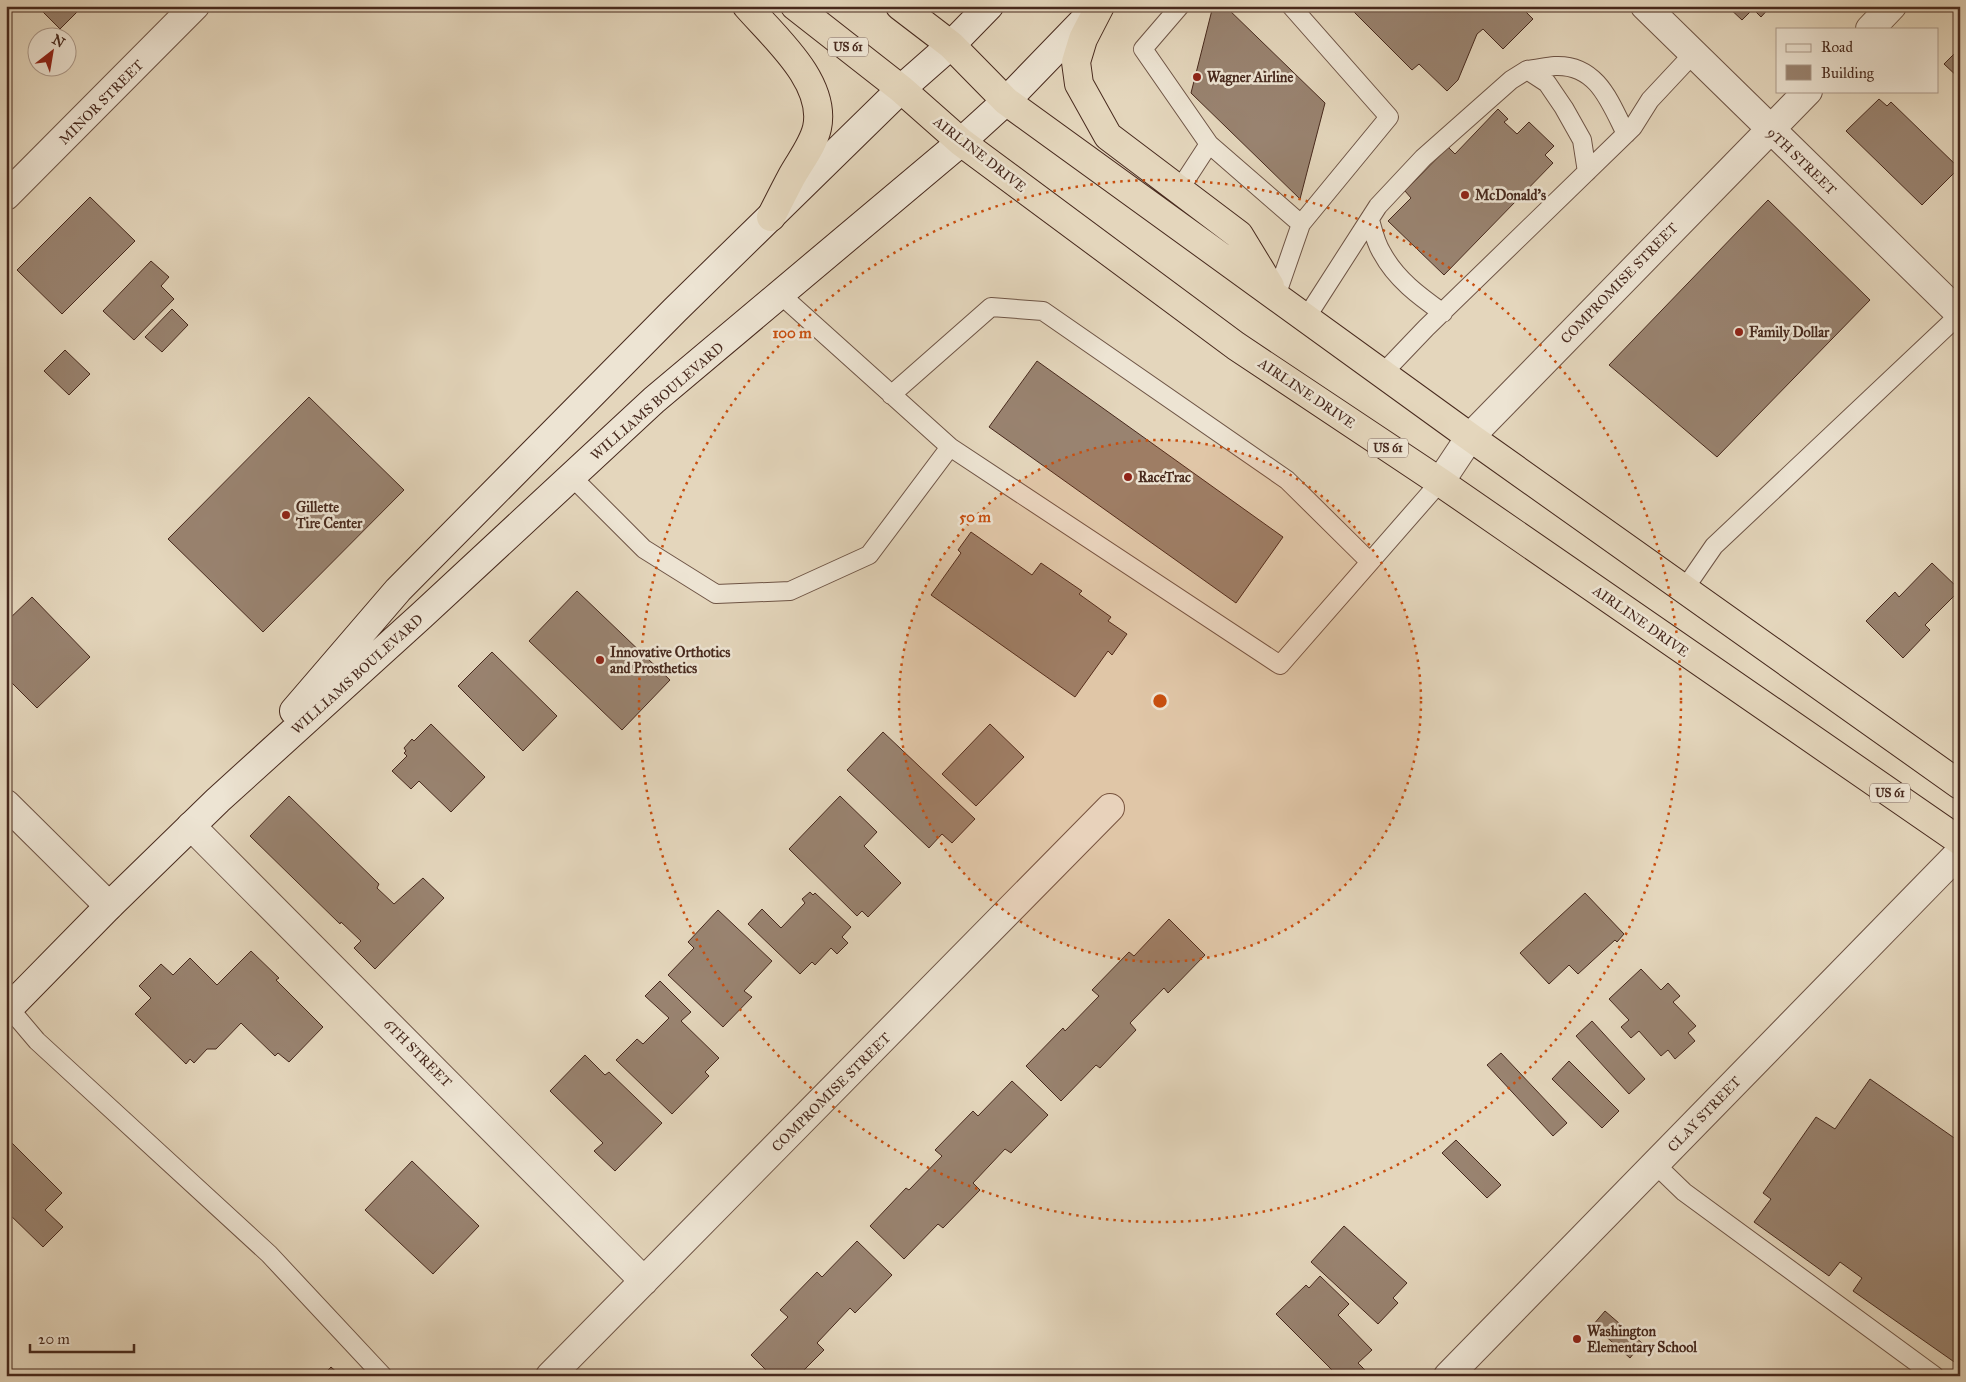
<svg xmlns="http://www.w3.org/2000/svg" width="1966" height="1382" viewBox="0 0 1966 1382" font-family="'IM FELL Great Primer',serif">
<style>
.building{fill:#998370;stroke:#47291d}
.lines{fill:none;stroke-linecap:round;stroke-linejoin:round}
.service-casing{stroke:#6e5445;stroke-width:20}
.minor-casing{stroke:#6e5445;stroke-width:30}
.secondary-casing{stroke:#47291d;stroke-width:30}
.trunk-casing{stroke:#47291d;stroke-width:30}
.service{stroke:#ede4d3;stroke-width:18}
.minor{stroke:#ede4d3;stroke-width:28}
.secondary{stroke:#ede4d3;stroke-width:28}
.trunk{stroke:#e4d6bc;stroke-width:28}
.ring{fill:none;stroke:#c84f0f;stroke-width:2.5;stroke-dasharray:2.5 5}
.poi-dot{fill:#8f2418;stroke:#ede4d3;stroke-width:2}
.labels{text-anchor:middle;stroke-width:5;stroke-linejoin:round;paint-order:stroke}
.shield{fill:#ede4d3;stroke:#796154;stroke-width:1}
.shield-label{font-size:12px;font-weight:bold;fill:#47291d}
.poi-label{font-size:14px;font-weight:bold;fill:#47291d;stroke:#ede4d3;text-anchor:start}
.street-label{font-size:14px;fill:#47291d;stroke:#ede4d3}
.centre{fill:#c84f0f;stroke:#ede4d3;stroke-width:2.5}
.ring-label{font-size:15px;text-anchor:middle;font-weight:bold;fill:#c84f0f;stroke:#ede4d3;stroke-width:5;stroke-linejoin:round;paint-order:stroke}
</style>
<rect width="100%" height="100%" fill="#e4d6bc"/>
<filter id="stains"><feTurbulence type="fractalNoise" baseFrequency=".004" numOctaves="4"/><feColorMatrix values="0 0 0 0 .2 0 0 0 0 .09 0 0 0 0 .02 0 0 0 .5 -.17"/></filter>
<radialGradient id="worn" r=".72"><stop offset=".6" stop-color="#630" stop-opacity="0"/><stop offset="1" stop-color="#630" stop-opacity=".3"/></radialGradient>
<path class="building" d="M37,6h46l-23,23z
M1213,6h12l100,97 -25,96 -109,-106z
M1348,6h172l13,13 -30,30 -20,-20 -6,5 -19,46 -11,11 -28,-27 -7,6z
M1727,6h44l-10,11 -8,-8 -11,11z
M1960,48v31l-16,-15z
M1879,99l8,7 4,-4 68,66 -37,37 -76,-74z
M1498,109l10,10 -4,3 13,12 12,-12 25,24 -9,9 8,8 -109,112 -56,-54 23,-23 -6,-7 43,-44 7,7z
M90,197l45,44 -73,73 -45,-44z
M1768,200l102,100 -153,157 -108,-92z
M151,261l18,16 -8,9 13,13 -40,41 -31,-29z
M172,309l16,16 -26,27 -17,-15z
M65,350l25,24 -21,21 -25,-24z
M1037,361l246,176 -47,66 -247,-176z
M309,397l95,93 -141,142 -95,-93z
M971,532l61,43 9,-12 41,28 -3,3 32,23 -3,4 19,13 -15,21 -4,-4 -33,46 -144,-102 30,-42 -3,-3z
M1932,563l28,27 -35,35 5,5 -27,28 -37,-37 29,-29 4,5z
M577,591l93,89 -48,50 -93,-89z
M32,597l58,60 -53,51 -28,-28 -3,3v-61z
M492,652l65,64 -34,35 -65,-65z
M431,724l54,53 -34,35 -32,-31 -8,8 -19,-18 15,-15 -3,-3 2,-2 -2,-3 8,-9 2,2z
M990,724l34,33 -48,49 -34,-32z
M883,732l92,87 -23,24 -10,-9 -13,14 -82,-78z
M289,796l90,88 -2,4 17,16 29,-26 21,20 -69,71 -21,-21 7,-7 -20,-19 -1,2 -90,-88z
M840,796l37,36 -13,14 37,37 -33,34 -6,-6 -5,5 -68,-67z
M810,892l3,3 2,-2 36,34 -9,10 6,6 -11,11 -6,-6 -16,17 -3,-3 -12,12 -52,-50 14,-15 19,19 24,-25 -3,-4z
M1585,893l39,41 -7,8 -2,-2 -37,34 -9,-9 -20,19 -29,-31z
M718,910l54,51 -28,30 8,6 -29,30 -55,-52 26,-27 -6,-6z
M1169,919l36,36 -37,38 -4,-5 -34,35 6,7 -36,38 -4,-3 -35,36 -35,-35 37,-38 2,3 34,-35 -7,-6 37,-38 5,4z
M251,951l28,27 -3,2 47,47 -34,35 -11,-9 -3,3 -34,-33 -25,26h-9l-13,14 -4,-4 -4,5 -51,-50 16,-16 -12,-12 22,-22 12,11 17,-17 27,27z
M1641,969l20,21 7,-7 12,13 -7,6 23,24 -8,7 7,8 -20,18 -7,-9 -7,6 -22,-25 -8,7 -10,-11 8,-7 -20,-21z
M660,981l31,31 -10,9 38,37 -14,14 4,4 -37,38 -56,-54 21,-21 6,5 26,-26 -24,-22z
M1592,1021l53,58 -16,15 -53,-58z
M1501,1053l66,70 -14,13 -66,-71z
M585,1055l20,20 4,-3 53,51 -47,48 -21,-20 9,-8 -53,-52z
M1569,1061l50,50 -17,17 -50,-49z
M1870,1079l90,63v224l-107,-75 9,-13 -22,-16 -11,14 -75,-54 17,-23 -8,-6 53,-76 19,12z
M1012,1081l36,34 -37,38 -6,-4 -32,34 7,7 -37,38 -5,-4 -34,35 -34,-33 36,-38 3,2 33,-34 -7,-6 38,-39 5,5z
M6,1137l56,56 -17,17 18,17 -20,20 -37,-36z
M1456,1140l45,45 -14,13 -45,-45z
M412,1161l67,65 -46,48 -68,-64z
M1344,1226l63,57 -14,15 5,5 -20,21 -67,-62z
M857,1241l35,34 -37,38 -5,-5 -33,35 7,7 -26,26h-26l-21,-21 37,-38 -8,-7 37,-38 5,5z
M1320,1276l29,28 -11,11 34,35 -14,13 7,7 -5,6h-22l-62,-62 30,-29 3,3z
M1605,1311l37,32 -12,15 -37,-33z
M331,1367l10,9h-19z"/>
<g class="lines">
<g class="service-casing">
<path id="service" d="M1180,6l-37,43 66,95
M1291,6l98,111 -88,107
M1527,70c9,-1 19,-3 28,-4 42,-2 55,36 71,68
M1179,190l30,-46 92,80 -25,72
M1370,220c3,11 6,24 12,33 14,26 37,43 61,60
M781,295l169,152
M1306,318l72,-112 45,-48 88,-78 16,-10 20,13 17,25 18,32 5,32
M1383,373l43,-45 207,-201 17,-27 43,-46
M891,395l100,-88 52,4 244,169 83,82
M571,476l73,73 72,45 74,-3 79,-36 81,-108 330,218 160,-183
M1685,588l29,-42 246,-232
M9,1008l28,33 232,213 114,122
M1655,1164l29,28 251,184"/>
</g>
<g class="minor-casing">
<path id="minor" d="M1645,6l315,308
M1870,29l22,-23
M6,196l189,-190
M1440,482l30,-45 338,-346
M6,804l103,102
M191,826l453,455
M550,1376l560,-568
M1448,1376l512,-524"/>
</g>
<g class="secondary-casing">
<path id="secondary" d="M294,711l104,-121 277,-280 226,-221 50,-44 38,-39
M6,1011l103,-105 109,-106 203,-184 233,-216 307,-258 45,-41 89,-92"/>
</g>
<g class="trunk-casing">
<path id="trunk" d="M747,6c27,31 80,76 70,122 -4,17 -16,32 -25,48 -7,13 -14,27 -21,41
M795,6l106,83 60,53 275,204 204,136 520,359
M900,6l51,39 55,56 464,336 490,348
M1100,6l-17,33 -7,23 3,22 29,52 131,99 31,51"/>
</g>
<use href="#service" class="service"/>
<use href="#minor" class="minor"/>
<use href="#secondary" class="secondary"/>
<use href="#trunk" class="trunk"/>
</g>
<circle cx="1160" cy="701" r="261" fill="#c84f0f" fill-opacity=".12"/>
<g class="ring">
<circle cx="1160" cy="701" r="261"/>
<circle cx="1160" cy="701" r="521"/>
</g>
<g class="poi-dot">
<circle cx="1197" cy="77" r="5"/>
<circle cx="1465" cy="195" r="5"/>
<circle cx="1739" cy="332" r="5"/>
<circle cx="1128" cy="477" r="5"/>
<circle cx="286" cy="515" r="5"/>
<circle cx="600" cy="660" r="5"/>
<circle cx="1577" cy="1339" r="5"/>
</g>
<g class="labels">
<g class="shield">
<rect x="828" y="37.5" width="40" height="19" rx="4"/>
<rect x="1368" y="438.5" width="40" height="19" rx="4"/>
<rect x="1870" y="783.5" width="40" height="19" rx="4"/>
</g>
<g class="shield-label">
<text x="848" y="51">US 61</text>
<text x="1388" y="452">US 61</text>
<text x="1890" y="797">US 61</text>
</g>
<g class="poi-label">
<text x="1207" y="82">Wagner Airline</text>
<text x="1475" y="200">McDonald's</text>
<text x="1749" y="337">Family Dollar</text>
<text x="1138" y="482">RaceTrac</text>
<text x="296" y="512">Gillette<tspan x="296" dy="16">Tire Center</tspan></text>
<text x="610" y="657">Innovative Orthotics<tspan x="610" dy="16">and Prosthetics</tspan></text>
<text x="1587" y="1336">Washington<tspan x="1587" dy="16">Elementary School</tspan></text>
</g>
<g class="street-label">
<text transform="translate(101 102) rotate(-45)" y="5">MINOR STREET</text>
<text transform="translate(980 154) rotate(38)" y="5">AIRLINE DRIVE</text>
<text transform="translate(1802 161) rotate(44)" y="5">9TH STREET</text>
<text transform="translate(1619 283) rotate(-46)" y="5">COMPROMISE STREET</text>
<text transform="translate(1307 393) rotate(34)" y="5">AIRLINE DRIVE</text>
<text transform="translate(657 401) rotate(-41)" y="5">WILLIAMS BOULEVARD</text>
<text transform="translate(1641 621) rotate(35)" y="5">AIRLINE DRIVE</text>
<text transform="translate(357 674) rotate(-42)" y="5">WILLIAMS BOULEVARD</text>
<text transform="translate(418 1053) rotate(45)" y="5">6TH STREET</text>
<text transform="translate(831 1092) rotate(-45)" y="5">COMPROMISE STREET</text>
<text transform="translate(1704 1114) rotate(-46)" y="5">CLAY STREET</text>
</g>
</g>
<circle cx="1160" cy="701" r="8" class="centre"/>
<g class="ring-label">
<text x="792" y="338">100 m</text>
<text x="975" y="522">50 m</text>
</g>
<rect width="1966" height="1382" fill="none" stroke="#e4d6bc" stroke-width="25"/>
<rect x="8" y="8" width="1951" height="1367" fill="none" stroke="#47291d" stroke-width="2.5"/>
<rect x="12" y="12" width="1941" height="1357" fill="none" stroke="#47291d"/>
<rect x="1776" y="28" width="162" height="65" fill="#ede4d3" stroke="#ab998a"/>
<rect x="1786" y="44" width="25" height="8" fill="#ede4d3" stroke="#ab998a"/>
<text x="1821" y="52" font-size="15" fill="#47291d">Road</text>
<rect x="1786" y="65" width="25" height="15" fill="#998370" stroke="#ab998a"/>
<text x="1821" y="78" font-size="15" fill="#47291d">Building</text>
<g transform="translate(52 52) rotate(31)"><circle r="24" fill="#ede4d3" stroke="#ab998a"/>
<path d="M0-4L9 19L0 12L-9 19Z" fill="#8f2418"/>
<text y="-8" font-size="14" font-weight="bold" text-anchor="middle" fill="#47291d">N</text>
</g>
<path d="M30 1344v8h104v-8" fill="none" stroke="#47291d" stroke-width="2.5"/>
<text x="38" y="1344" font-size="15" fill="#47291d" stroke="#ede4d3" stroke-width="4" paint-order="stroke">20 m</text>
<rect width="100%" height="100%" filter="url(#stains)"/>
<rect width="100%" height="100%" fill="url(#worn)"/>
</svg>
